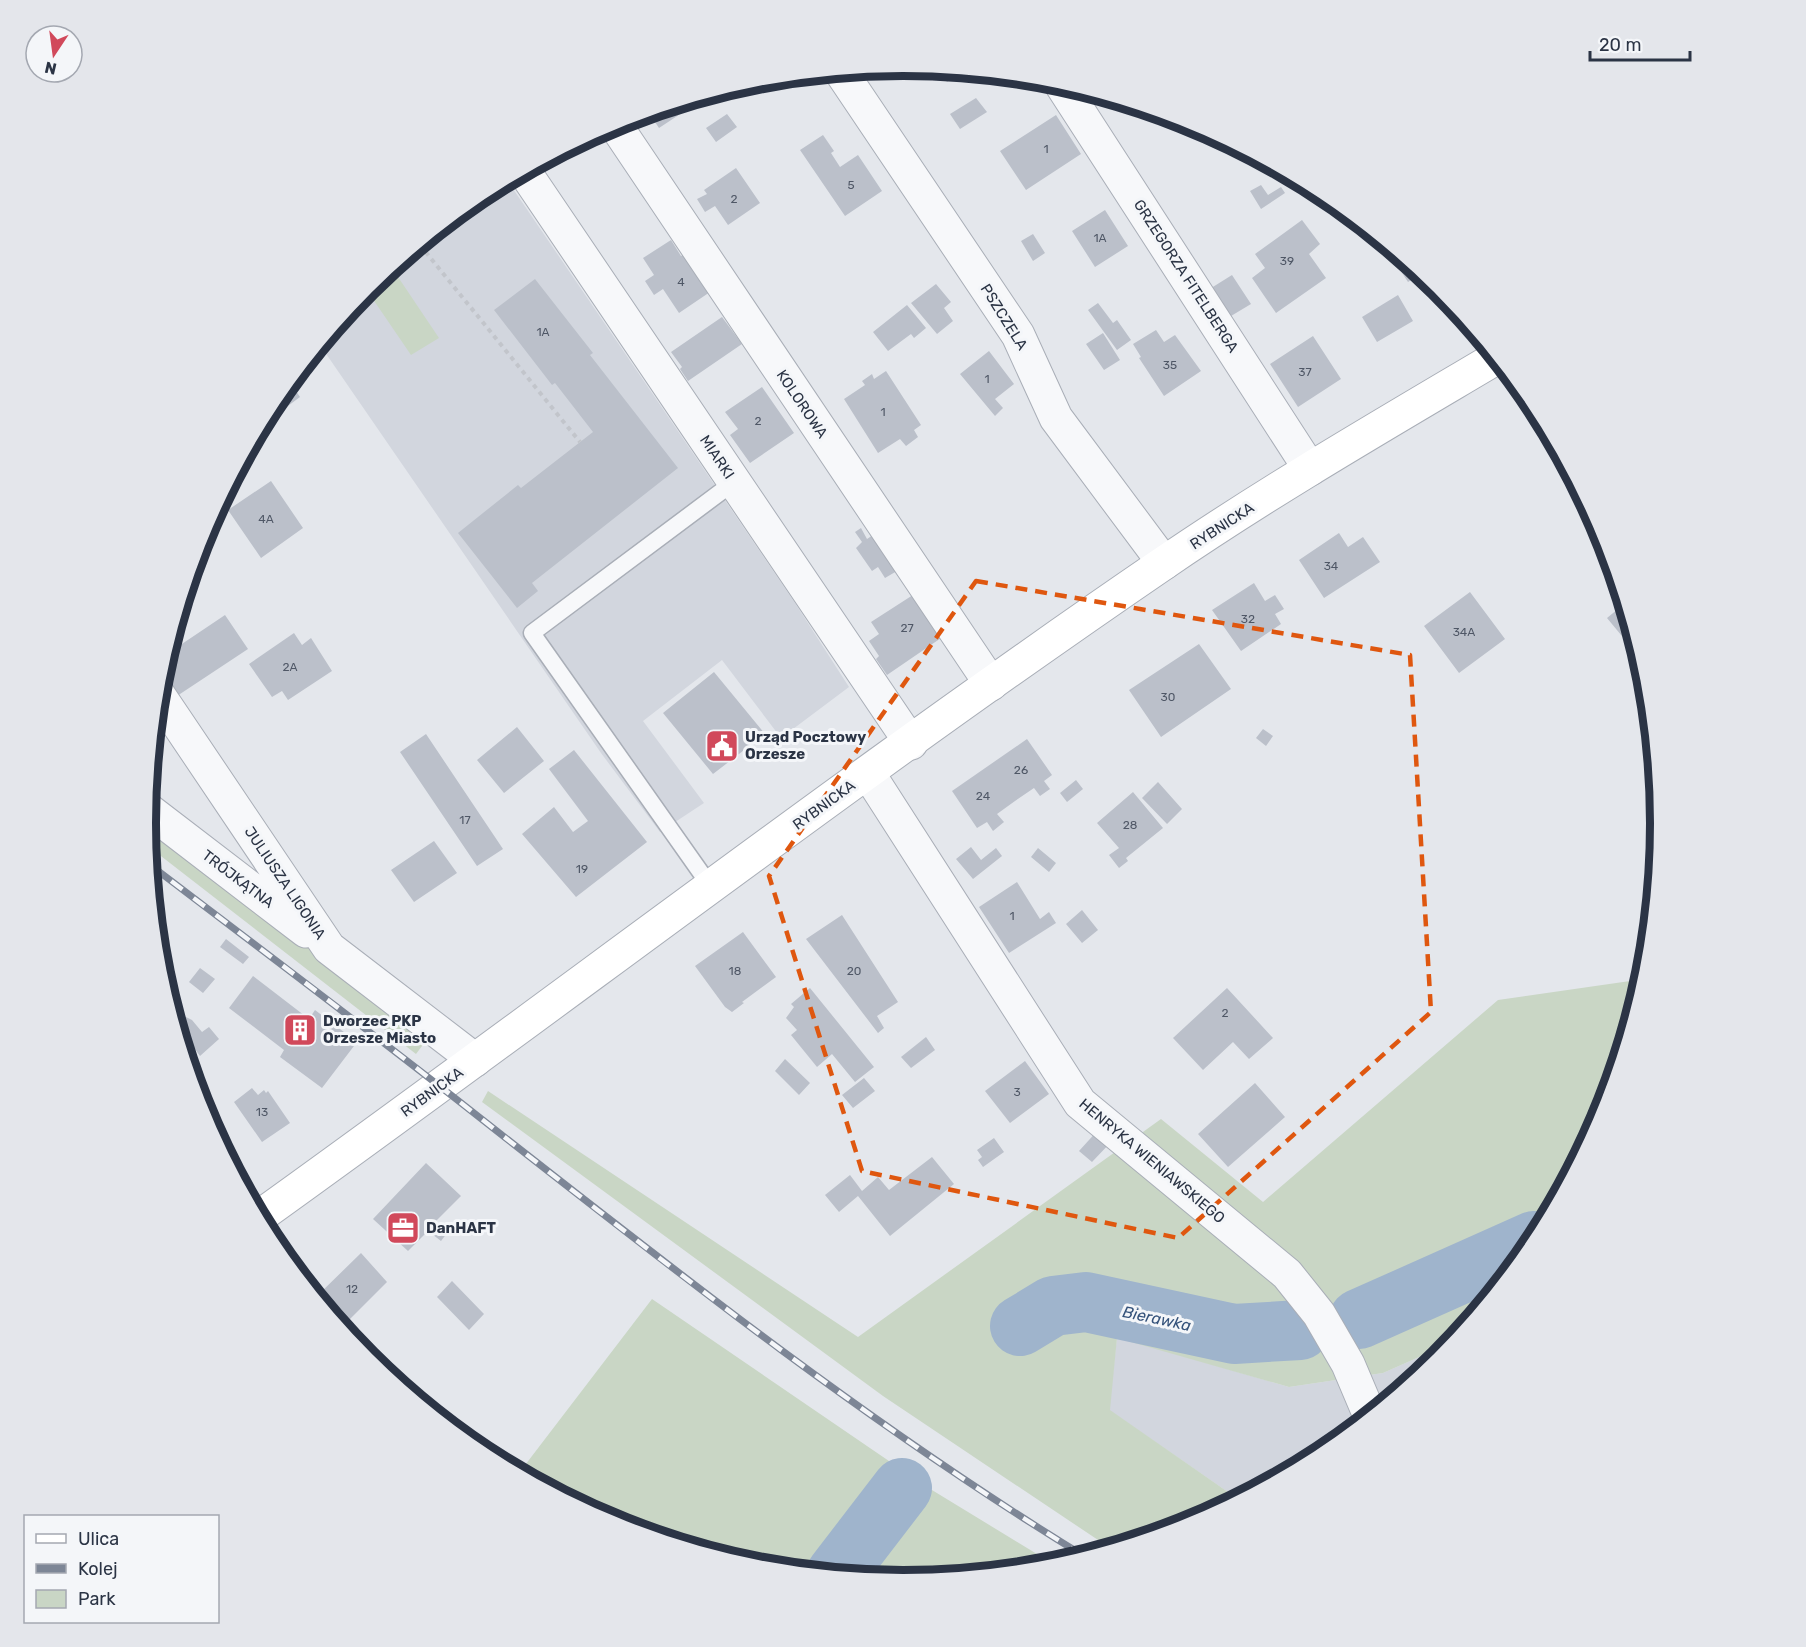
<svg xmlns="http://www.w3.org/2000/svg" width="1806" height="1647" viewBox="0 0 1806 1647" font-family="Rubik,sans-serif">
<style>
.built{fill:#d2d6de}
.green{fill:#c9d6c5}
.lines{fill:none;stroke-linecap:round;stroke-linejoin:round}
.river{stroke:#9fb4cc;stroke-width:60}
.building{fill:#bbc0ca}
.lane-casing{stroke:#a9aeb7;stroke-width:19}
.street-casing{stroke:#a9aeb7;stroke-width:35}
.secondary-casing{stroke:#a9aeb7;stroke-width:35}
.path{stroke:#c2c5cb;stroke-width:4;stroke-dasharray:4.5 4.5;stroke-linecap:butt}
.lane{stroke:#f7f8fa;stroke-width:16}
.street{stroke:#f7f8fa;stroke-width:33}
.secondary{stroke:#fff;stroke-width:33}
.rail-casing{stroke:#7d8696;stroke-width:7}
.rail{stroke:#f4f6f9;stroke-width:4.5;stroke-dasharray:14;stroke-linecap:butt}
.marked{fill:none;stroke:#df570f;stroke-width:4.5;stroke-dasharray:12 8;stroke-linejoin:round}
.labels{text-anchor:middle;stroke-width:6;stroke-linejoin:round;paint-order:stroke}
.number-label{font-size:12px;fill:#4f5766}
.street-label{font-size:15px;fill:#2b3445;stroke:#f4f6f9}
.poi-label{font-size:15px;font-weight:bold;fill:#2b3445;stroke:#f4f6f9;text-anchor:start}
.water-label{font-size:16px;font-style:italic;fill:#34527a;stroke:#f4f6f9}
.rim{fill:none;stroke:#2b3445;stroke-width:8}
</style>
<rect width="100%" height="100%" fill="#e4e7ec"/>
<path class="built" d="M507,180l288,423 54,84 -68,51 -59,-78 -79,61 61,82 -44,29 -59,-79 -281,-408 48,-57 114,-95z
M1117,1337l172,50 94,-14 70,-31 -15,17 -114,95 -86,45 -129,-89z"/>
<path class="green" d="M392,268l47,70 -28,17 -45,-66z
M146,823l87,68 187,139 8,8 -12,16 -268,-208z
M1644,979l-41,135 -70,131 -80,97 -70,31 -94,14 -172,-49 -7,72 128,89 -45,24 -83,25 -227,-152 -401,-294 6,-11 370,246 303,-218 102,83 235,-202z
M652,1299l275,188 128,78 -152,16 -148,-15 -142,-43 -94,-50z"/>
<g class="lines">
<path class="river" d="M1359,1319l175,-78
M1020,1326l33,-20 33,-4 148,32 66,-4
M836,1574l66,-86"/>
</g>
<path class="building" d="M939,70l23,2 -15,10z
M702,97l1,2 -44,29 -10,-15z
M976,98l11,14 -27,17 -10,-15z
M727,114l10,13 -21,15 -10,-14z
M1056,115l25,39 -55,36 -26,-39z
M823,135l11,16 -3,2 9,14 18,-12 24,36 -37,25 -45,-66z
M736,168l24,35 -32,22 -13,-19 -10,6 -8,-13 10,-5 -3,-4z
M1261,185l7,10 13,-8 4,6 -24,16 -11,-18z
M1105,210l23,36 -33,21 -23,-36z
M1302,220l18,24 -11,10 17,24 -50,35 -24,-35 13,-10 -10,-14z
M1033,234l12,19 -12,8 -12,-20z
M671,240l10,16 4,-2 25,38 -31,21 -16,-24 -9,6 -9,-14 9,-6 -11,-17z
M1386,244l2,2 33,28 -13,8 -24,-37z
M1232,275l19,29 -25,15 -18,-29z
M535,279l58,74 -3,2 88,113 -146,115 6,8 -21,17 -59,-75 60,-48 3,3 72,-56 -38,-49 -3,2 -58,-75z
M936,284l15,18 -7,6 9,13 -16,13 -26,-31z
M1398,295l15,26 -36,21 -15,-25z
M1098,303l15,20 4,-3 14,20 -14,10 -29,-40z
M907,305l19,23 -12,10 -3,-4 -23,17 -15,-19z
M722,317l20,27 -54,37 -8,-12 2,-2 -11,-15z
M1156,330l8,12 11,-7 26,36 -37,25 -25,-38 2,-1 -8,-13z
M1103,333l17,27 -16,10 -18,-26z
M1313,336l28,43 -43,28 -28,-43z
M989,351l25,33 -19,15 8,9 -8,8 -35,-42z
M886,371l35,54 -7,5 4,7 -12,9 -6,-7 -22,14 -34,-54 21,-14 -3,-4 10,-7 2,5z
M290,382l10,15 -31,23 -3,-4 7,-14z
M762,387l32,46 -44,30 -20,-28 8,-6 -13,-17z
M271,481l32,47 -42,30 -33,-48z
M861,528l6,11 12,-8 23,37 -17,10 -7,-11 -6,4 -16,-23 6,-6 -7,-10z
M1339,533l9,14 15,-10 17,25 -56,36 -25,-38z
M1254,583l11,18 10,-6 9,14 -9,5 6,10 -40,27 -29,-41z
M1470,592l35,47 -46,34 -35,-47z
M916,593l28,43 -57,39 -11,-16 3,-3 -10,-15 10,-7 -8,-12z
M1624,604l14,47 -10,-13 -2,3 -19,-23z
M225,615l23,34 -71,47 -16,-23 6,-19z
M294,633l8,12 9,-7 21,33 -44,29 -6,-9 -10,6 -23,-33z
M1199,644l32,45 -70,48 -32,-47z
M714,672l51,62 -52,40 -50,-61z
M517,727l27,34 -40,32 -27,-33z
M1263,729l10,7 -7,10 -10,-8z
M426,734l77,115 -26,17 -77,-114z
M1027,739l25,36 -8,6 6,8 -10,7 -6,-8 -19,13 -18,13 7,8 -11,9 -6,-9 -10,6 -25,-37z
M574,750l73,92 -71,55 -54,-63 32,-27 19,25 15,-11 -39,-52z
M1076,780l7,9 -16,13 -7,-9z
M1158,782l24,27 -15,15 -25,-26z
M1133,792l30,36 -37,30 2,3 -9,7 -10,-13 10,-7 -22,-25z
M434,841l23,32 -43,29 -23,-32z
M971,847l10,13 15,-12 6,8 -29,23 -17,-20z
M1038,848l18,15 -7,9 -18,-15z
M1017,882l23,37 9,-7 7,11 -47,30 -30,-46z
M1082,910l16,20 -16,13 -16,-19z
M842,915l56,87 -21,14 7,12 -6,5 -72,-94z
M743,932l33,45 -34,25 2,1 -12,9 -7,-5 -30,-41z
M226,939l23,18 -6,7 -23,-17z
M200,968l15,11 -12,14 -14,-11z
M253,976l56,43 6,-9 42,32 -35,46 -42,-31 4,-7 -55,-42z
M810,988l64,79 -19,15 -23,-28 -15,13 -26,-32 6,-5 -11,-12 8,-11 -3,-3z
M1227,988l46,50 -24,21 -16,-17 -30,28 -30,-32z
M184,1016l8,4 10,12 7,-5 10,12 -19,17 -5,-7 -9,7 -1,-2 -4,-13 3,-3 -6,-7 -2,-8z
M926,1037l9,13 -24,18 -10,-11z
M785,1059l25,24 -11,12 -24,-24z
M1025,1061l24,33 -39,29 -25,-32z
M864,1078l11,13 -22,17 -11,-13z
M1255,1083l30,34 -57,50 -30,-33z
M252,1088l6,7 6,-5 2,3 2,-2 22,32 -28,19 -28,-40z
M1099,1129l13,12 -20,21 -13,-11z
M994,1138l10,14 -21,15 -5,-7 4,-3 -5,-7z
M932,1157l22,27 -64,52 -32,-40 -19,16 -14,-17 25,-20 12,16 16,-14 11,13z
M426,1163l35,33 -26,26 12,11 -6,8 -13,-10 -20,20 -35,-32z
M361,1253l26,29 -44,44 -27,-29z
M452,1281l32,33 -15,16 -32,-33z"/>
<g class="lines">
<g class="lane-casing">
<path id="lane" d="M711,887l-179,-254 202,-151"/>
</g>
<g class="street-casing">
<path id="street" d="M841,72l177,263 38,83 108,145
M1061,84l249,385
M614,123l377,561
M524,171l387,572
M158,694l171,254 146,112
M868,773l212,330 207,171 32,40 29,50 22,52
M147,809l159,122"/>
</g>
<g class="secondary-casing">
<path id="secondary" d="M259,1217c301,-216 596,-443 902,-652 108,-74 222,-140 335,-207"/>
</g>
<path class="path" d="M420,245l160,197"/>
<use href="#lane" class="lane"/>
<use href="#street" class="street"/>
<use href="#secondary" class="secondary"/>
<g class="rail-casing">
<path id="rail" d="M149,864c110,84 221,167 330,253 196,154 392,309 605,439"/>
</g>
<use href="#rail" class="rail"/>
</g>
<path class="marked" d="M976,581l434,74 21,357 -253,226 -316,-67 -93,-295z"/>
<defs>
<g id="civic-square" transform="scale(1.725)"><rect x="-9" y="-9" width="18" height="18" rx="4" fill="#d1495b" stroke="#f4f6f9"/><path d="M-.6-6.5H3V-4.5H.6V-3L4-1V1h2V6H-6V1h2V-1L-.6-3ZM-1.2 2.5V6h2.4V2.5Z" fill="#fff"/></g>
<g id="building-square" transform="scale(1.725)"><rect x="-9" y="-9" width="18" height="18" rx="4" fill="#d1495b" stroke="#f4f6f9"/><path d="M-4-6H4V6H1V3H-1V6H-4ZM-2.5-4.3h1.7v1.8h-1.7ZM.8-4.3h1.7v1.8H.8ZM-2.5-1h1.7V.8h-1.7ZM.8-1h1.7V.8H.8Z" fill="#fff"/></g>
<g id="office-square" transform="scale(1.725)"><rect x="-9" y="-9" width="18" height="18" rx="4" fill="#d1495b" stroke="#f4f6f9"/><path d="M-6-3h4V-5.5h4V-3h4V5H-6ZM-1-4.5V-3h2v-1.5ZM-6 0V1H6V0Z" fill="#fff"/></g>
</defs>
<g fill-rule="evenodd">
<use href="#civic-square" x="722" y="746"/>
<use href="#building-square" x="300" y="1030"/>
<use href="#office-square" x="403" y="1228"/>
</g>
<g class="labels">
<g class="number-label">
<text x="1046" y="153">1</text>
<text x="851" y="189">5</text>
<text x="734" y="203">2</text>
<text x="1100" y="242">1A</text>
<text x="1287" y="265">39</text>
<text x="681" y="286">4</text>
<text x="543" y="336">1A</text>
<text x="1170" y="369">35</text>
<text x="1305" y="376">37</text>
<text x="987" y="383">1</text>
<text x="883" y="416">1</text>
<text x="758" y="425">2</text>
<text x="266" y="523">4A</text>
<text x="1331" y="570">34</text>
<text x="1248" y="623">32</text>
<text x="907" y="632">27</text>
<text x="1464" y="636">34A</text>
<text x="290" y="671">2A</text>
<text x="1168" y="701">30</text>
<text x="1021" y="774">26</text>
<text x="983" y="800">24</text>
<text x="465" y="824">17</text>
<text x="1130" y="829">28</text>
<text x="582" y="873">19</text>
<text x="1012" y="920">1</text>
<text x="735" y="975">18</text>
<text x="854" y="975">20</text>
<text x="1225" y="1017">2</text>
<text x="1017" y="1096">3</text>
<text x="262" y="1116">13</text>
<text x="352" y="1293">12</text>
</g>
<g class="street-label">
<text transform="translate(1186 276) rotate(57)" y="5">GRZEGORZA FITELBERGA</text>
<text transform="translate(1004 317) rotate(58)" y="5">PSZCZELA</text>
<text transform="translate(802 404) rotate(56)" y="5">KOLOROWA</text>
<text transform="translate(717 457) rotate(56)" y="5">MIARKI</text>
<text transform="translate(1222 526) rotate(-33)" y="5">RYBNICKA</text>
<text transform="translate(824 805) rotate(-36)" y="5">RYBNICKA</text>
<text transform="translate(238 879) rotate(37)" y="5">TRÓJKĄTNA</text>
<text transform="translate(285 883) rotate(56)" y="5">JULIUSZA LIGONIA</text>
<text transform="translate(432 1092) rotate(-36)" y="5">RYBNICKA</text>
<text transform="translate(1152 1161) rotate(40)" y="5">HENRYKA WIENIAWSKIEGO</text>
</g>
<g class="poi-label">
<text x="745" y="742">Urząd Pocztowy<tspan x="745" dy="17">Orzesze</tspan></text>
<text x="323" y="1026">Dworzec PKP<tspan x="323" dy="17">Orzesze Miasto</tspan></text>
<text x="426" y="1233">DanHAFT</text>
</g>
<g class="water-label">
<text transform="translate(1157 1318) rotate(12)" y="6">Bierawka</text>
</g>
</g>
<path d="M0 0H1806V1647H0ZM156 823a747 747 0 1 1 1494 0a747 747 0 1 1-1494 0Z" fill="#e4e6eb" fill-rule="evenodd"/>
<path class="rim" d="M156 823a747 747 0 1 1 1494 0a747 747 0 1 1-1494 0Z"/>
<rect x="24" y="1515" width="195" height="108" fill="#f4f6f9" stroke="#a4a8b1" stroke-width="1.5"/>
<rect x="36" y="1534" width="30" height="9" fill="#ffffff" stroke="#a4a8b1" stroke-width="1.5"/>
<text x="78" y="1545" font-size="18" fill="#2b3445">Ulica</text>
<rect x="36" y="1564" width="30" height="9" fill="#7d8696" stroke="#a4a8b1" stroke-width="1.5"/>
<text x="78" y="1575" font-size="18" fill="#2b3445">Kolej</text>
<rect x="36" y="1590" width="30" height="18" fill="#c9d6c5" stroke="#a4a8b1" stroke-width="1.5"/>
<text x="78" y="1605" font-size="18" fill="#2b3445">Park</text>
<g transform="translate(54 54) rotate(193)"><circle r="28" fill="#f4f6f9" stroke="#a4a8b1" stroke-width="1.5"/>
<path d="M0-4.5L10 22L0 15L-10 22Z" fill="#d1495b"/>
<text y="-9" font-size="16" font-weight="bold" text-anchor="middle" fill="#2b3445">N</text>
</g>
<path d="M1590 51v9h100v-9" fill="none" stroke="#2b3445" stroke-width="3"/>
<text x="1599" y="51" font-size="18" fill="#2b3445" stroke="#f4f6f9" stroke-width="4.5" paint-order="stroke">20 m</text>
</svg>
